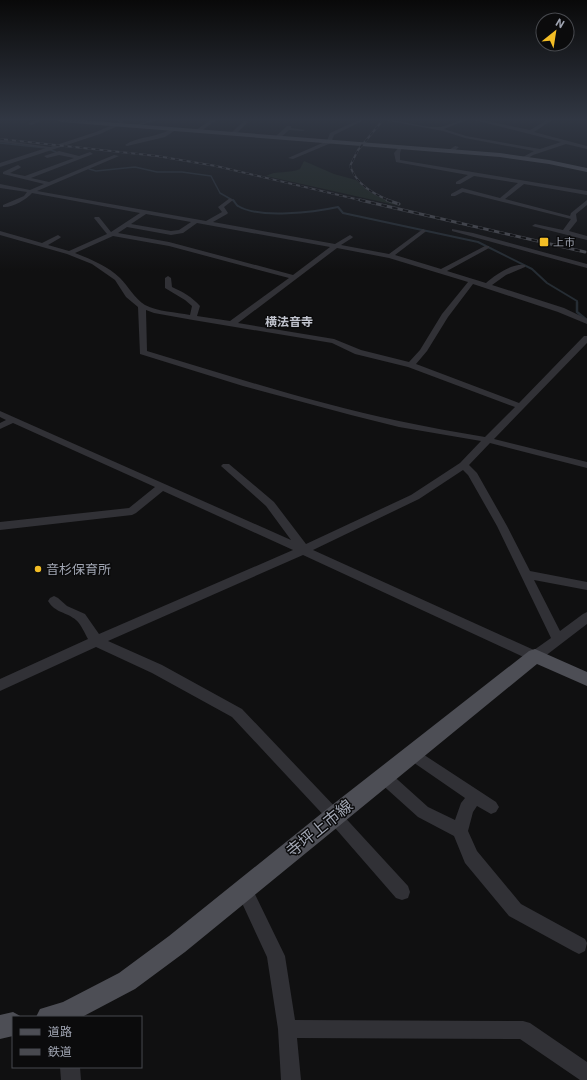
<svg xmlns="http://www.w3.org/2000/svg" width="587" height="1080" viewBox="0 0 587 1080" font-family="Roboto,'Noto Sans JP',sans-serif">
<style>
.green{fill:#1c241d}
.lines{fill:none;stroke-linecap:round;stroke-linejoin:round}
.stream-far2{stroke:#262d34;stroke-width:1.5}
.stream-far1{stroke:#262d34;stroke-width:2}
.stream{stroke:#262d34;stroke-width:2.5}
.minor{fill:#313136;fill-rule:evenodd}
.major{fill:#4d4e55;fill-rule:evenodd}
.rail-far1-casing{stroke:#48494f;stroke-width:2}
.rail-casing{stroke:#48494f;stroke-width:3}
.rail-far1{stroke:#0b0b0c;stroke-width:1.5;stroke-dasharray:4;stroke-linecap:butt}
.rail{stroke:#0b0b0c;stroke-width:2;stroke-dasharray:5.5;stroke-linecap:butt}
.poi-dot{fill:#f3bd25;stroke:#0b0b0c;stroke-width:1.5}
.labels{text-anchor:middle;stroke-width:3;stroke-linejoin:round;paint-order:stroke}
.far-poi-label{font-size:11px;fill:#a0a5b2;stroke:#0b0b0c;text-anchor:start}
.far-neighbourhood-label{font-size:12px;font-weight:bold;fill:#c1c4ce;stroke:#0b0b0c}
.poi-label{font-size:13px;fill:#a0a5b2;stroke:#0b0b0c;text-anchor:start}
.near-street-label{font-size:16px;fill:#a0a5b2;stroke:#0b0b0c}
</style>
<rect width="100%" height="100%" fill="#101011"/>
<path class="green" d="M304,161l30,13 22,6 14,12 30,14 -134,-30c10,-6 23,-2 34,-7z"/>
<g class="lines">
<path class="stream-far2" d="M0,143l46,5 10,4
M89,169l7,2 39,-4 22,5h25l29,4 9,17 14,8"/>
<path class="stream-far1" d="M233,200c2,2 3,5 5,6 21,13 77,6 100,1l5,6 135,29 54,27 15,14 30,18v2"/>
<path class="stream" d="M577,302v10l10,8"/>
<path class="minor" d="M36,120h6l-10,5 -4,-1z
M118,120h4l2,3 -24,11 -100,33v-4l46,-15 -46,-6v-2l50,7 46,-15 23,-10z
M151,120h6l-22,7 -2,-1z
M211,120h5l-16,12h-4v-2z
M359,120h5l-30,15 -3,8 -38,16 -5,-1 39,-17 3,-8z
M384,120c18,0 35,7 52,7 10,1 20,-7 30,-7l-22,9 22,7 74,13 21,-7 -87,-22h8l48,10 17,-10h5l-18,12 53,14v3l-21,-5 -33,11 -8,5 -2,-1v-2l11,-6 -69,-13 -22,-7z
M244,121l4,1 -13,13h-4v-2z
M287,126h4v2l14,2 -2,1 -14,-1 -9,8h-4v-2z
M173,128l4,1 -12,8 -38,9 -2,-1c13,-9 32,-7 48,-17z
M400,146l2,1 -2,6v7l187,31v4l-63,-11 -19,15 65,17 1,-3 16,-13v5l-11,9 1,7 -8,10 18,5v4l-55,-14 3,-2 28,6 8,-11 -108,-27 -8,4h-4v-2l11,-6 38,10 18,-15 -44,-7 -14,8h-4v-2l12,-7 -72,-13 -2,-9z
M455,146l4,1 -6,5h-4v-2z
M59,151l20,5 11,-4 3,2 -62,24 18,4 65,-27 5,1 -82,35 169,30 16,-9 -4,-5 12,-9 3,2 -9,7 4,6 -1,1 -14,8 122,22 15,-9 3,2 -1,1 -11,7 48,9 34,-25 3,2 -1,1 -30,23 46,14 44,-23h4v2l-42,23 39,12c9,-8 26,-20 39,-18v2l-19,8 -14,10 72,23 23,11v5l-29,-12 -85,-28 -25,33 -21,34 -11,13 103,39 65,-67h3v7l-93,96 93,23v6l-97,-25 -21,22 8,8 30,53 23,45 57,11v8l-53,-10 26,51 23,-17 4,-2v12l-47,36 -5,1 -5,-1 -227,-105 -195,86 54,24 80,44 97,102 69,75 2,6 -2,6 -6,2 -6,-2 -67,-77 -97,-104 -80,-44 -56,-26 -96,44v-12l88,-40c-3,-5 -7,-15 -12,-19 -9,-8 -21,-7 -28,-19l2,-3 4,-2 4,2 9,8 18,8 14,20 194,-84 -130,-59 -27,22 -4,2 -132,15v-8l129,-14 26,-21 -142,-64 -13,6v-6l6,-3 -6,-3v-6l291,129 -25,-34 -45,-40 2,-2h6l45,38 32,42 105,-49 49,-32 21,-22 -82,-14 -48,-12 -108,-29 -103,-32 -2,-47 -12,-10 -11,-17 -23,-16 -25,-10 -67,-19v-4l42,12 16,-8 3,2 -1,1 -12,7 21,6 38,-17 -13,-16 1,-1h4l12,15 29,-19 -108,-20c-6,7 -20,15 -29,14v-2l21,-9 3,-4 -27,-4v-4l30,6 14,-6 -41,-10v-2l15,-7 3,2 -1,1 -10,5 15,3 49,-18 -15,-3 -12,3 -3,-2zM146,214l45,8 -12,8 -8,1 -40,-7zM197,223l133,24 -37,28 -124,-33 -51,-9 9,-6 44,8 12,-2zM113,236l56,10 120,32 -59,43 -33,-5 3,-10c-8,-9 -17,-14 -28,-19l-1,-9 -3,-2 -3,2v10l20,12 7,6 -2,9c-14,-3 -32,-3 -45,-10 -11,-7 -16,-18 -25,-27 -12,-12 -30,-19 -45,-25zM337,248l52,10 79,24 -26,32 -22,36 -11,12 -48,-12 -27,-11 -96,-16zM146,310l8,3 39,7 139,23 23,11 53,13 107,40 -30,30c-29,-5 -58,-10 -86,-16 -85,-18 -169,-45 -252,-70zM463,470l5,5 29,51 54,112 -17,12 -221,-100 106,-51z
M452,229l21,4 114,31v4l-135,-37z
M412,747l84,55 3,5 -3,5 -5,2 -14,-8 -4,6 -5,19 9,20 44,53 64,35 2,4 -2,8 -6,3 -6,-3 -64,-35 -44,-53 -11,-27 -36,-19 -40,-36 -2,-5 2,-5 5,-2 5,2 40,36 27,13 6,-17 4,-5 -58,-40 -2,-5 2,-5z
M244,882l6,2 35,72 10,64 228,1 7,2 57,39v18h-7l-60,-41 -223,-1 4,42h-20l-3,-51 -11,-72 -31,-67 2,-6z
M60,1067h20l1,13h-20z"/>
<path class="major" d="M58,120h23l419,33 49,7 38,8v4l-38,-8 -49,-7 -439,-35z
M535,649l52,23v14l-50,-22 -352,288 -50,37 -53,28h-46l4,-8 23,-7 56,-29 50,-37 158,-127 202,-158z
M13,1012l9,5h-9v19l-13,3v-24z"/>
<g class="rail-far1-casing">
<path id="rail-far1" d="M383,120l-25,30 -8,16c7,19 22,27 40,35
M0,139l157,17 59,10 148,35"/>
</g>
<g class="rail-casing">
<path id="rail" d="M360,200l225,52
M387,200l12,4"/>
</g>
<use href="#rail-far1" class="rail-far1"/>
<use href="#rail" class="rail"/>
</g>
<linearGradient id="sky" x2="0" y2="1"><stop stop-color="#090909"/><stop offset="0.44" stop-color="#313743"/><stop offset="1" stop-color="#313743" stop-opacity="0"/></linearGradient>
<rect width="587" height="271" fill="url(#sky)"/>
<g class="poi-dot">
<rect x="539" y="237" width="10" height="10" rx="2"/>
<circle cx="38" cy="569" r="4"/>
</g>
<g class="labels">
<g class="far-poi-label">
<text x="553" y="246">上市</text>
</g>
<g class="far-neighbourhood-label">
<text x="289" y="326">横法音寺</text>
</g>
<g class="poi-label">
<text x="46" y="574">音杉保育所</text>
</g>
<g class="near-street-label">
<text transform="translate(319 828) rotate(-39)" y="6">寺坪上市線</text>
</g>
</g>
<rect x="12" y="1016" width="130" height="52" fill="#0b0b0c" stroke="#47494e"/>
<rect x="20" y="1029" width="20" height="6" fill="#4d4e55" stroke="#47494e"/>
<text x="48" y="1036" font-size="12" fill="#a0a5b2">道路</text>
<rect x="20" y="1049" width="20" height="6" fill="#48494f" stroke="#47494e"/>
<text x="48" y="1056" font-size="12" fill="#a0a5b2">鉄道</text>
<g transform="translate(555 32) rotate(30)"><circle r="19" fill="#0b0b0c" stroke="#47494e"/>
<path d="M0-3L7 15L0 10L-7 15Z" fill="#f3bd25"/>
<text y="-6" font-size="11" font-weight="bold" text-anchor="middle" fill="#a0a5b2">N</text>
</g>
</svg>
